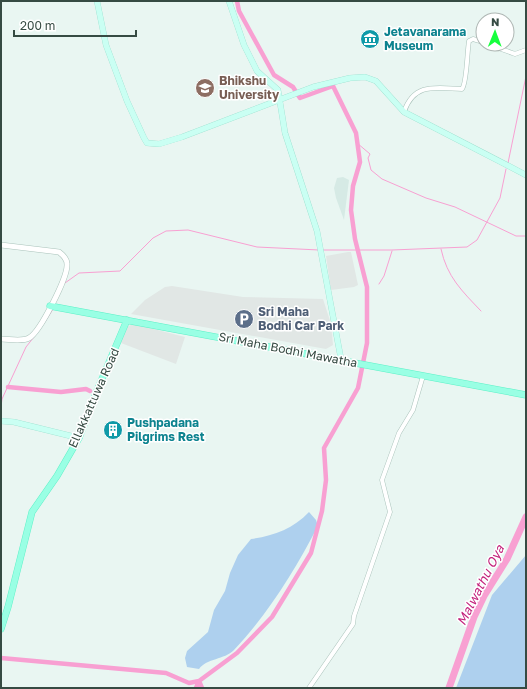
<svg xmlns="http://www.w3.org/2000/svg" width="527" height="689" viewBox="0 0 527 689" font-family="'Golos Text',sans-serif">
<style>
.residential{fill:#d6eae5}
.green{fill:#aed0ee}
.parking{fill:#e1e7e5}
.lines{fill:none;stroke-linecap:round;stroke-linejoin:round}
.stream{stroke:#f8a0d2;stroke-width:1}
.canal{stroke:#f8a0d2;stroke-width:4.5}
.river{stroke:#f8a0d2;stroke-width:7}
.minor-casing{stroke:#aac3bb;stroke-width:5}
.tertiary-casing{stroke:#aac3bb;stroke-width:6}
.secondary-casing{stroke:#94dbc9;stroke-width:6}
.primary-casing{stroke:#5df0c7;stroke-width:7}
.minor{stroke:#fff;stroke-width:4}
.tertiary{stroke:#fff;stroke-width:5}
.secondary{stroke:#cafff3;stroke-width:5.5}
.primary{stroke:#99ffe4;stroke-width:6}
.labels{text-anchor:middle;stroke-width:3;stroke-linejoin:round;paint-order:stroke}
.culture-label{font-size:12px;font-weight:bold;fill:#0d838f;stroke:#fff;text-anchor:start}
.education-label{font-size:12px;font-weight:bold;fill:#785e54;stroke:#fff;text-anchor:start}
.service-label{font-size:12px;font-weight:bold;fill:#4e5e75;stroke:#fff;text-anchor:start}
.street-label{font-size:12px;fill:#364b43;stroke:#fff}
.water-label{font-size:13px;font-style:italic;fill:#c3237c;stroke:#fff}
</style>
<rect width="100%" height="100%" fill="#e9f6f2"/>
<path class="residential" d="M343,177l6,3 -5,40 -8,-22 -2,-10 3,-10z"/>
<path class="green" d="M309,512l7,8 2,6c-23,44 -50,88 -84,124 -10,10 -27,8 -35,19l-12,-2 -2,-9 2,-7 21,-19 6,-22 11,-19 5,-18 8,-18 13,-16c22,-3 42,-10 58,-27z
M526,555v133h-70l36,-93z"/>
<path class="parking" d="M348,252h3l7,33 -4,2 -23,3 -5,-34z
M172,286l71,11 80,2 8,25 2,21 -7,4 -195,-35 14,-14 20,-13z
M134,324l51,13 -9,27 -55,-21 7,-17z"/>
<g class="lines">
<path class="stream" d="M357,143l13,11 -2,4 3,12 11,9 44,19 29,9 61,29h10
M508,163l18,-87
M441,249c6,28 21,42 40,62
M322,250h70l75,-3 10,-7 23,-42 6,-29
M65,283l14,-10 41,-2 33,-33 13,-7 22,-1 69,17 62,3
M379,284l5,-8 8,-25
M43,325l10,-16
M1,407l1,-8 24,-52 8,-10"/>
<path class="canal" d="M8,387l53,5 25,-3 4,2
M1,658l165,15 23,10 10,-2 3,7
M196,688l3,-7 38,-28 35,-36 39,-64 11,-42 4,-31 -2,-32 34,-60 9,-45v-56l-12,-48 -4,-29 2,-24 7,-24 -4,-29 -23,-47 -33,12 -7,-11 -19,-12 -35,-64 -2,-10"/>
<path class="river" d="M449,688l25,-71 10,-21 23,-37 19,-42"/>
<g class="minor-casing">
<path id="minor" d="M487,44l28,10 11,-4
M404,112c10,-30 32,-24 58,-23 5,-6 5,-37 7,-48l4,-2 10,3
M309,688l44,-64 1,-8 36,-104 -8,-32 17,-47 14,-23 10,-34"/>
</g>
<g class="tertiary-casing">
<path id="tertiary" d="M1,245l58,7c4,3 8,7 8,12 1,13 -27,68 -38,74 -7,4 -20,1 -28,1"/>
</g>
<g class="secondary-casing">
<path id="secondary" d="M97,1l9,44 21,56 17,37 3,5 12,1 23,-7 131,-50 37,-9 15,-1 11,4 28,31 122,63
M229,1l15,44 13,26 21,19 7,43 32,98 24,128
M1,421l13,1 65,16"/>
</g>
<g class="primary-casing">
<path id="primary" d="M50,306l476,89
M1,629l7,-22 24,-95 25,-36 22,-38 17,-45 31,-73"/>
</g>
<use href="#minor" class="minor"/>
<use href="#tertiary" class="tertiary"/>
<use href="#secondary" class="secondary"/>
<use href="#primary" class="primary"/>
</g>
<defs>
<g id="museum-disc" transform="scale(1)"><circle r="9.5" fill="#0f9aa8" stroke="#fff"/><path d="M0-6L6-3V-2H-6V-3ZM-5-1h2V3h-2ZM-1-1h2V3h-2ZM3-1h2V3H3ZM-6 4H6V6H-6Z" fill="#fff"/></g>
<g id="university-disc" transform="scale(1)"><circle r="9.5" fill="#8d6e63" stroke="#fff"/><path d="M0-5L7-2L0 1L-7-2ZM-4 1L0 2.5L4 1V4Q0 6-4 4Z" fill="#fff"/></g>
<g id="parking-disc" transform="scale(1)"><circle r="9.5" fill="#5c6f8a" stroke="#fff"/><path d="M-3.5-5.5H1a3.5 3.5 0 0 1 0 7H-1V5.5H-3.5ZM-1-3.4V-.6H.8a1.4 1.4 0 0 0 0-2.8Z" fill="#fff"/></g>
<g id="building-disc" transform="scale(1)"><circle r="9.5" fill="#0f9aa8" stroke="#fff"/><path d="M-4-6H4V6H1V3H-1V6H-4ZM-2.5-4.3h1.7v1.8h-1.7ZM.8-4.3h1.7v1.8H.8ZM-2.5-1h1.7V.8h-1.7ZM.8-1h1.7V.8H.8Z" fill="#fff"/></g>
</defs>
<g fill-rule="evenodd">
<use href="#museum-disc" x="370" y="39"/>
<use href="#university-disc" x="205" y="88"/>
<use href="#parking-disc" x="244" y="319"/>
<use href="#building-disc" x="113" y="430"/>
</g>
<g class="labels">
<g class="culture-label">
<text x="384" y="36">Jetavanarama<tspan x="384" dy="14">Museum</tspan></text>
<text x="127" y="427">Pushpadana<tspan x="127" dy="14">Pilgrims Rest</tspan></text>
</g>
<g class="education-label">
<text x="219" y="85">Bhikshu<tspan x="219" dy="14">University</tspan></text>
</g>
<g class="service-label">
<text x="258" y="316">Sri Maha<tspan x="258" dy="14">Bodhi Car Park</tspan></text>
</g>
<g class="street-label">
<text transform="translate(288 350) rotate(11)" y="4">Sri Maha Bodhi Mawatha</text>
<text transform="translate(94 398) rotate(-66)" y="4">Ellakkattuwa Road</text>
</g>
<g class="water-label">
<text transform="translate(480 585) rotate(-63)" y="5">Malwathu Oya</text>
</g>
</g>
<rect width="527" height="689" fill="none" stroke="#364b43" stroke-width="4"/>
<g transform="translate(495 32) rotate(1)"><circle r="19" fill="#ffffff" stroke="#afb7b4"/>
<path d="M0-3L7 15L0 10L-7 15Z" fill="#17ff3e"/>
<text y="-6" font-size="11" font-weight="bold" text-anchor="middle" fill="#364b43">N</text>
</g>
<path d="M14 30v6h122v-6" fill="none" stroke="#364b43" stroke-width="2"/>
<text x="20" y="30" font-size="12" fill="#364b43" stroke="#ffffff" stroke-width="3" paint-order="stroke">200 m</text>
</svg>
